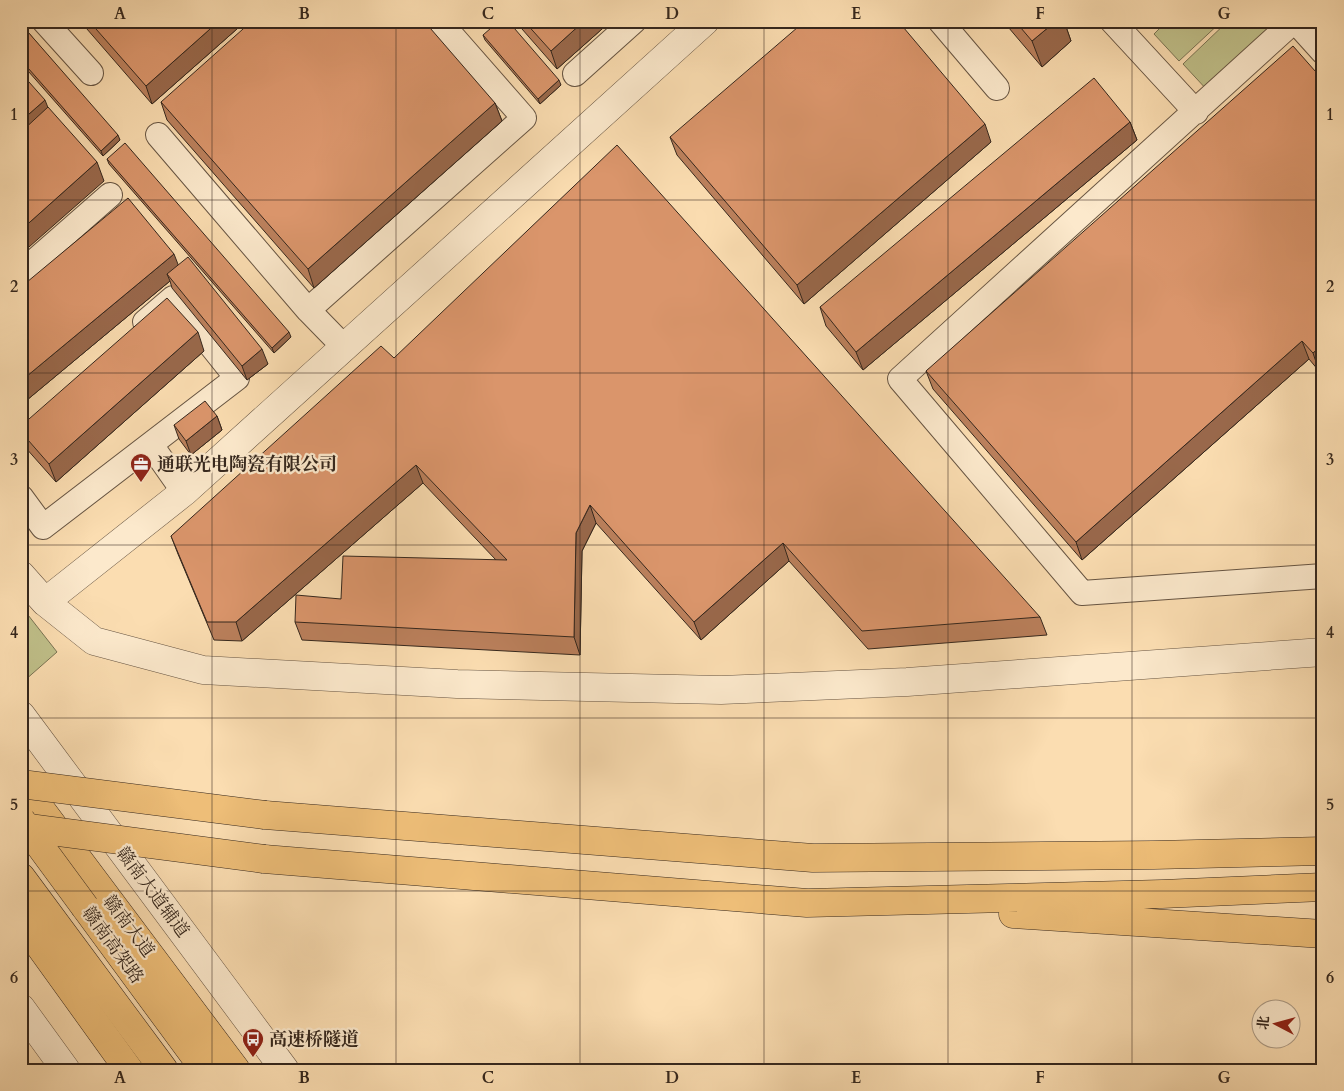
<svg xmlns="http://www.w3.org/2000/svg" width="1344" height="1091" viewBox="0 0 1344 1091" font-family="Cardo,'Noto Serif SC',serif">
<style>
.green{fill:#c0c08a;stroke:#7a7454}
.lines{fill:none;stroke-linecap:round;stroke-linejoin:round}
.minor-casing{stroke:#665442;stroke-width:26}
.tertiary-casing{stroke:#665442;stroke-width:29}
.primary-casing{stroke:#35271d;stroke-width:29}
.trunk-casing{stroke:#35271d;stroke-width:29}
.motorway-casing{stroke:#35271d;stroke-width:29}
.minor{stroke:#fce9cc;stroke-width:24}
.tertiary{stroke:#fce9cc;stroke-width:28}
.primary{stroke:#eebe78;stroke-width:28}
.trunk{stroke:#eebe78;stroke-width:28}
.motorway{stroke:#eebe78;stroke-width:28}
.trunk-bridge-casing{stroke:#35271d;stroke-width:29;stroke-linecap:butt}
.motorway-bridge-casing{stroke:#35271d;stroke-width:29;stroke-linecap:butt}
.trunk-bridge{stroke:#eebe78;stroke-width:28}
.motorway-bridge{stroke:#eebe78;stroke-width:28}
.wall{fill:#bb805c;stroke:#35271d}
.shaded-wall{fill:#99684b;stroke:#35271d}
.building{fill:#da956b;stroke:#35271d}
.grid{fill:none;stroke:#35271d;stroke-width:1;stroke-opacity:0.55}
.labels{text-anchor:middle;stroke-width:4.5;stroke-linejoin:round;paint-order:stroke}
.poi-label{font-size:18px;font-weight:bold;fill:#35271d;stroke:#fce9cc;text-anchor:start}
.street-label{font-size:18px;fill:#35271d;stroke:#fce9cc}
.neatline{fill:none;stroke:#35271d;stroke-width:2}
.grid-label{font-size:16px;text-anchor:middle;font-weight:bold;fill:#35271d}
</style>
<rect width="100%" height="100%" fill="#fbddb1"/>
<filter id="stains"><feTurbulence type="fractalNoise" baseFrequency=".004" numOctaves="4"/><feColorMatrix values="0 0 0 0 .2 0 0 0 0 .09 0 0 0 0 .02 0 0 0 .5 -.17"/></filter>
<radialGradient id="worn" r=".72"><stop offset=".6" stop-color="#630" stop-opacity="0"/><stop offset="1" stop-color="#630" stop-opacity=".3"/></radialGradient>
<path class="green" d="M1167,21h55l-43,40 -25,-27z
M1228,21h37l8,9 -65,61 -25,-27z
M21,606l36,46 -33,29 -3,-4z"/>
<g class="lines">
<g class="minor-casing">
<path id="minor" d="M44,21l47,52
M940,21l57,67
M1112,21l84,91
M1294,21l-394,358 182,214 241,-17
M1295,21l28,31
M575,74l59,-53
M158,135l150,175 37,38
M21,273l89,-78
M308,310l216,-192 -85,-97
M151,445l33,47
M21,497l22,30 194,-149 -64,-80 -28,24"/>
</g>
<g class="tertiary-casing">
<path id="tertiary" d="M21,575l24,27 139,-110 521,-471
M45,602l49,39 109,29 254,14 264,6 186,-8 416,-30
M21,715l264,355
M21,1008l45,62"/>
</g>
<g class="primary-casing">
<path id="primary" d="M21,783l215,287
M21,920l108,150"/>
</g>
<g class="trunk-casing">
<path id="trunk" d="M21,877l143,193
M85,907l120,163"/>
</g>
<g class="motorway-casing">
<path id="motorway" d="M265,815l548,43 341,-3 169,-4
M264,859l543,44 355,-9 161,-7
M1013,914l310,20"/>
</g>
<use href="#minor" class="minor"/>
<use href="#tertiary" class="tertiary"/>
<use href="#primary" class="primary"/>
<use href="#trunk" class="trunk"/>
<use href="#motorway" class="motorway"/>
<g class="trunk-bridge-casing">
<path id="trunk-bridge" d="M21,820l64,87"/>
</g>
<g class="motorway-bridge-casing">
<path id="motorway-bridge" d="M21,784l244,31
M21,827l243,32"/>
</g>
<use href="#trunk-bridge" class="trunk-bridge"/>
<use href="#motorway-bridge" class="motorway-bridge"/>
</g>
<path class="wall" d="M80,21h166l-94,83z
M515,21h96l-54,48z
M1003,21h61l7,20 -29,26z
M21,24l99,116 -17,16 -82,-93z
M483,35l78,50 -21,19 -55,-64z
M1323,80v288l-4,3 -10,-12 -227,201 -149,-171 -7,-18z
M161,102l334,1 7,18 -188,167 -147,-168z
M1130,122l7,18 -274,230 -37,-44 -6,-19z
M670,137l321,5 -187,162 -127,-149z
M107,159l184,178 -17,16 -165,-189z
M178,265l90,99 -21,16 -75,-92 -2,-7 -149,124z
M204,351l-148,131 -31,-35 -4,-11v-10z
M394,358l646,259 7,18 -179,14 -79,-88 -88,79 -105,-117 -14,28 -2,104 -278,-15 -7,-18 46,-23 155,-39 -73,-77 -181,158 -28,-1 -36,-86 -7,-18z
M217,416l5,14 -31,25 -12,-16 -5,-14z"/>
<path class="shaded-wall" d="M219,21h27l-94,83 -6,-18z
M584,21h27l-54,48 -6,-18z
M1056,21h8l7,20 -29,26 -10,-26z
M559,80l2,5 -21,19 -2,-5z
M45,100l7,18 -31,27v-24z
M495,103l7,18 -188,167 -6,-19z
M1130,122l7,18 -274,230 -7,-18z
M985,124l6,18 -187,162 -7,-19z
M118,135l2,5 -17,16 -2,-5z
M97,162l7,19 -83,73v-24z
M174,254l7,18 -14,2 3,7 -149,124v-24z
M198,332l6,19 -148,131 -7,-18z
M289,332l2,5 -17,16 -2,-5z
M1302,341l7,18 -227,201 -6,-18z
M1323,344v24l-4,3 -6,-18z
M262,349l6,15 -21,16 -5,-14z
M217,416l5,14 -31,25 -5,-14z
M416,465l7,18 -181,158 -6,-19z
M590,505l6,18 -14,28 -2,104 -6,-18 2,-104z
M783,543l6,18 -88,79 -7,-18z"/>
<path class="building" d="M89,21h130l-73,65z
M252,21h172l71,82 -187,166 -147,-167z
M499,21h9l51,59 -21,19 -55,-64z
M524,21h60l-33,30z
M805,21h93l87,103 -188,161 -127,-148z
M1015,21h41l-24,20z
M21,24l97,111 -17,16 -80,-91z
M1293,46l30,34v264l-10,9 -11,-12 -226,201 -150,-171z
M21,73l24,27 -24,21z
M1094,78l36,44 -274,230 -36,-45z
M48,107l49,55 -76,68v-98z
M125,143l164,189 -17,16 -165,-189z
M617,145l423,472 -178,14 -79,-88 -89,79 -104,-117 -14,28 -2,104 -279,-15 1,-27 45,4 2,-43 164,4 -91,-95 -180,157h-29l-36,-86 210,-190 13,12z
M128,198l46,56 -153,127v-94z
M188,257l74,92 -20,17 -75,-92z
M167,298l31,34 -149,132 -28,-32v-6z
M205,401l12,15 -31,25 -12,-16z"/>
<path class="grid" d="M212,21v1049M396,21v1049M580,21v1049M764,21v1049M948,21v1049M1132,21v1049M21,200h1302M21,373h1302M21,545h1302M21,718h1302M21,891h1302"/>
<defs>
<g id="office-pin" transform="scale(1.125)"><path d="M0 17L-7.5 6A9.5 9.5 0 1 1 7.5 6Z" fill="#8f2418" stroke="#fce9cc"/><path d="M-6-3h4V-5.5h4V-3h4V5H-6ZM-1-4.5V-3h2v-1.5ZM-6 0V1H6V0Z" fill="#fff"/></g>
<g id="bus-pin" transform="scale(1.125)"><path d="M0 17L-7.5 6A9.5 9.5 0 1 1 7.5 6Z" fill="#8f2418" stroke="#fce9cc"/><path d="M-5-6H5V4H4V6H2V4H-2V6H-4V4H-5ZM-3.5-4V0h7V-4ZM-3.5 1.2v1.5H-2V1.2ZM2 1.2v1.5H3.5V1.2Z" fill="#fff"/></g>
</defs>
<g fill-rule="evenodd">
<use href="#office-pin" x="141" y="464"/>
<use href="#bus-pin" x="253" y="1039"/>
</g>
<g class="labels">
<g class="poi-label">
<text x="157" y="470">通联光电陶瓷有限公司</text>
<text x="269" y="1045">高速桥隧道</text>
</g>
<g class="street-label">
<text transform="translate(153 892) rotate(53)" y="6">赣南大道辅道</text>
<text transform="translate(129 926) rotate(53)" y="6">赣南大道</text>
<text transform="translate(113 945) rotate(54)" y="6">赣南高架路</text>
</g>
</g>
<rect width="1344" height="1091" fill="none" stroke="#fbddb1" stroke-width="55"/>
<g transform="translate(1276 1024) rotate(276)"><circle r="24" fill="#fce9cc" stroke="#ac9b86"/>
<path d="M0-4L9 19L0 12L-9 19Z" fill="#8f2418"/>
<text y="-8" font-size="14" font-weight="bold" text-anchor="middle" fill="#35271d">北</text>
</g>
<rect x="28" y="28" width="1288" height="1036" class="neatline"/>
<g class="grid-label">
<text x="120" y="19">A</text>
<text x="304" y="19">B</text>
<text x="488" y="19">C</text>
<text x="672" y="19">D</text>
<text x="856" y="19">E</text>
<text x="1040" y="19">F</text>
<text x="1224" y="19">G</text>
<text x="14" y="120">1</text>
<text x="1330" y="120">1</text>
<text x="14" y="292">2</text>
<text x="1330" y="292">2</text>
<text x="14" y="465">3</text>
<text x="1330" y="465">3</text>
<text x="14" y="638">4</text>
<text x="1330" y="638">4</text>
<text x="14" y="810">5</text>
<text x="1330" y="810">5</text>
<text x="14" y="983">6</text>
<text x="1330" y="983">6</text>
<text x="120" y="1083">A</text>
<text x="304" y="1083">B</text>
<text x="488" y="1083">C</text>
<text x="672" y="1083">D</text>
<text x="856" y="1083">E</text>
<text x="1040" y="1083">F</text>
<text x="1224" y="1083">G</text>
</g>
<rect width="100%" height="100%" filter="url(#stains)"/>
<rect width="100%" height="100%" fill="url(#worn)"/>
</svg>
